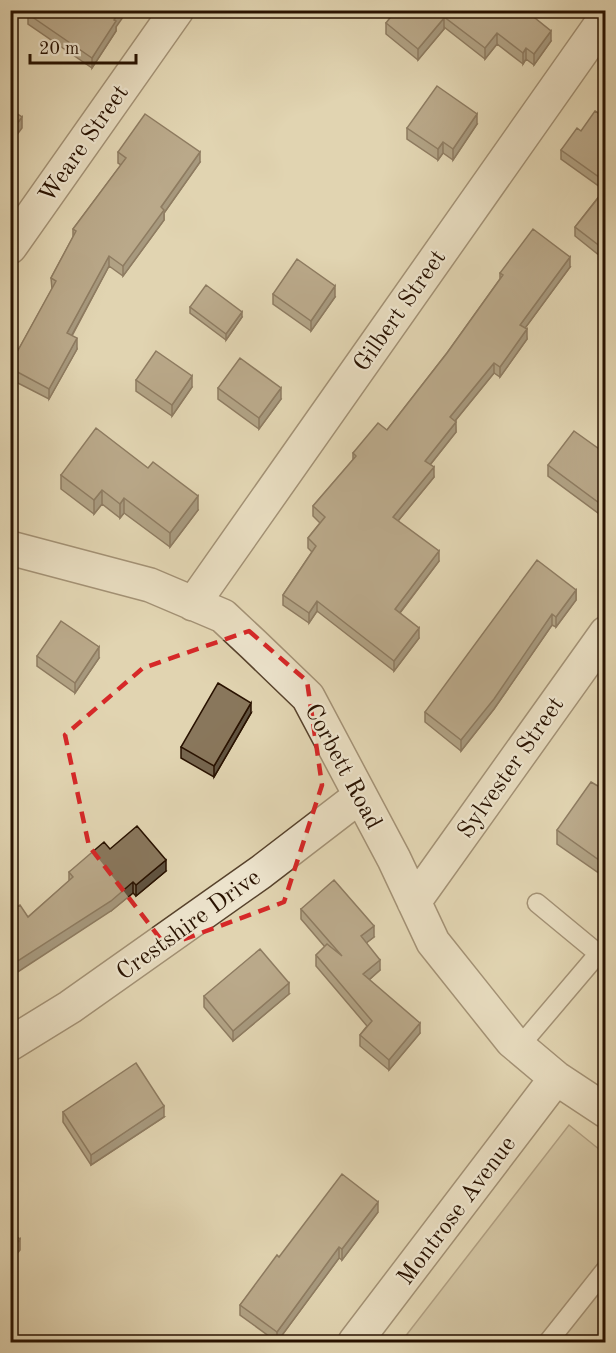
<svg xmlns="http://www.w3.org/2000/svg" width="616" height="1353" viewBox="0 0 616 1353" font-family="'Old Standard TT',serif">
<style>
.green{fill:#c2b393;stroke:#76624a;stroke-width:1.5}
.lines{fill:none;stroke-linecap:round;stroke-linejoin:round}
.service-casing{stroke:#57422c;stroke-width:21}
.minor-casing{stroke:#57422c;stroke-width:36}
.service{stroke:#ece3cc;stroke-width:18}
.minor{stroke:#ece3cc;stroke-width:33}
.wall{fill:#76664f;stroke:#291200;stroke-width:1.5}
.shaded-wall{fill:#605340;stroke:#291200;stroke-width:1.5}
.building{fill:#89775c;stroke:#291200;stroke-width:1.5}
.marked{fill:none;stroke:#d62828;stroke-width:4.5;stroke-dasharray:12 8;stroke-linejoin:round}
.labels{text-anchor:middle;stroke-width:4.5;stroke-linejoin:round;paint-order:stroke}
.street-label{font-size:24px;fill:#291200;stroke:#ece3cc}
</style>
<rect width="100%" height="100%" fill="#e1d4b1"/>
<filter id="stains"><feTurbulence type="fractalNoise" baseFrequency=".00333" numOctaves="4"/><feColorMatrix values="0 0 0 0 .2 0 0 0 0 .09 0 0 0 0 .02 0 0 0 .5 -.17"/></filter>
<radialGradient id="worn" r=".72"><stop offset=".6" stop-color="#630" stop-opacity="0"/><stop offset="1" stop-color="#630" stop-opacity=".3"/></radialGradient>
<path class="green" d="M569,1125l36,29v188h-204z"/>
<g class="lines">
<g class="service-casing">
<path id="service" d="M537,903l69,57
M519,1047l79,-93
M548,1342l58,-73"/>
</g>
<g class="minor-casing">
<path id="minor" d="M10,247l167,-237
M10,548l140,37 73,31 31,29 54,52 86,162 39,83 79,99 44,37 50,33
M193,604l413,-587
M414,902l192,-269
M10,1044l60,-37 191,-135 99,-76
M355,1342l201,-264"/>
</g>
<use href="#service" class="service"/>
<use href="#minor" class="minor"/>
</g>
<path class="wall" d="M439,13l112,28 -17,24 -8,-6 -3,5 -26,-20 -12,15 -41,-32v2l-26,31 -32,-26v-11l53,-9z
M28,14l88,13v4l-24,37 -64,-44z
M606,118v141l-1,1 -30,-24v-9l29,-37 -43,-31v-9l20,-19z
M477,124l-24,36 -10,-7 -5,7 -31,-21v-11z
M118,152l82,10 -36,51v7l-41,56 -14,-10 -37,70 5,13 -28,50 -39,-20v-14l42,-76 -1,-11 22,-41v-8l48,-64 -3,-2z
M570,267l-45,61 2,11 -27,38 -6,-4 -39,48 1,11 -26,33 4,12 -36,44 41,40 -39,52 19,25 -25,33 -77,-60 -8,12 -26,-18v-10l29,-43 -4,-4v-10l12,-15 -7,-7v-10l40,-46v-7l34,-23 60,-77 53,-74v-6z
M273,294l62,3 -24,34 -38,-27z
M190,307l52,10 -16,23 -36,-27z
M136,380l56,7 -20,29 -36,-25z
M218,388l63,11 -22,30 -41,-30z
M606,454v65l-58,-43v-11z
M61,475l137,35 -28,37 -46,-34 -4,5 -18,-14 -8,10 -33,-25z
M576,590v10l-20,27 -4,-2 -58,84 -33,42 -36,-29v-10z
M37,656l62,2 -24,35 -38,-27z
M251,713l-37,64 -33,-19v-11z
M606,785v93l-49,-34v-14l46,-41z
M110,849l56,22 -30,25 -3,-3 -22,18 -83,6 41,-36v-9z
M301,909l73,28 -8,6 14,27 -11,10 51,53 -31,37 -29,-24v-11l7,-9 -51,-60v-11l9,-8 -24,-28z
M289,994l-56,47 -29,-34v-11z
M63,1112l101,5 -73,48 -28,-43z
M378,1212l-36,48 -3,-2 -62,84 -37,-27v-10l39,-48z"/>
<path class="shaded-wall" d="M120,10h8l-12,17v4l-24,37v-10l22,-38z
M444,18v11l-26,31v-11z
M551,31v10l-17,24v-11z
M497,33v11l-12,15v-11z
M526,48v11l-3,5v-11z
M477,114v10l-24,36v-11z
M22,117v11l-12,16v-11z
M443,142v11l-5,7v-11z
M200,152v10l-36,51v7l-41,56v-10l38,-59z
M109,256v10l-42,78v-11z
M570,257v10l-50,68v-10z
M335,286v11l-24,34v-10z
M242,312v5l-16,23v-6z
M527,329v10l-27,38v-10z
M77,338v11l-28,50v-10z
M494,363v10l-44,54v-10z
M192,376v11l-20,29v-11z
M281,388v11l-22,30v-11z
M456,422v10l-31,39v-10z
M434,467v10l-41,50v-10z
M102,490v14l-8,10v-14z
M198,496v14l-28,37v-14z
M124,498v15l-4,5v-14z
M439,551v10l-44,58v-10z
M576,590v10l-20,27v-10z
M317,601v10l-8,12v-10z
M552,614v11l-58,84 -33,42v-11z
M419,628v10l-25,33v-10z
M99,647v11l-24,35v-10z
M251,703v10l-37,64v-11z
M166,860v11l-30,25v-11z
M133,882v11l-22,18 -101,66v-11z
M374,926v11l-13,10v-11z
M380,960v10l-17,15v-11z
M289,983v11l-56,47v-10z
M420,1023v10l-31,37v-10z
M164,1106v11l-73,48v-10z
M378,1202v10l-36,48v-11z
M20,1239v11l-10,13v-11z
M339,1247v11l-62,84v-10z"/>
<path class="building" d="M30,10h90l-6,10 2,1 -24,37 -64,-44z
M396,10h38l10,8 -26,31 -32,-26z
M441,10h84l26,21 -17,23 -8,-6 -3,5 -26,-20 -12,15 -46,-35z
M437,86l40,28 -24,35 -10,-7 -5,7 -31,-21z
M10,109l12,8 -12,16z
M595,111l11,7v64l-45,-32 16,-22 4,3z
M145,114l55,38 -39,55 3,3 -41,56 -14,-10 -42,77 10,5 -28,51 -39,-21v-3l46,-84 -5,-3 25,-47 -3,-2 53,-71 -8,-6z
M606,188v62h-1l-30,-23z
M533,229l37,28 -50,68 7,4 -27,38 -6,-4 -44,54 6,5 -31,39 9,6 -41,50 46,34 -44,58 24,19 -25,33 -77,-60 -8,12 -26,-18 33,-49 -8,-8 17,-21 -12,-11 43,-50 -3,-3 25,-30 9,7 60,-77 56,-78 -3,-2z
M297,259l38,27 -24,35 -38,-27z
M206,285l36,27 -16,22 -36,-27z
M156,351l36,25 -20,29 -36,-25z
M240,358l41,30 -22,30 -41,-30z
M96,428l52,40 5,-6 45,34 -28,37 -46,-35 -4,6 -18,-14 -8,10 -33,-25z
M574,431l32,23v54l-58,-43z
M537,560l39,30 -20,27 -4,-3 -58,85 -33,41 -36,-28z
M61,621l38,26 -24,36 -38,-27z
M218,683l33,20 -37,63 -33,-19z
M591,782l12,7 3,-4v80l-49,-35z
M137,826l29,34 -30,25 -3,-3 -22,19 -101,65v-55l10,-6 8,12 45,-40 -4,-5 35,-30 6,7z
M334,880l40,46 -13,10 19,24 -17,14 57,49 -31,37 -29,-25 12,-14 -56,-66 11,-11 15,12 -41,-47z
M260,949l29,34 -56,48 -29,-35z
M136,1063l28,43 -73,49 -28,-43z
M342,1174l36,28 -36,47 -3,-2 -62,85 -37,-27 37,-50 2,2z
M10,1232l10,7 -10,13z"/>
<path d="M0 0H616V1353H0ZM249,631l58,50 15,104 -38,117 -118,44 -77,-100 -24,-111 78,-67z" fill="#e1d4b1" fill-opacity=".55" fill-rule="evenodd"/>
<path class="marked" d="M249,631l58,50 15,104 -38,117 -118,44 -77,-100 -24,-111 78,-67z"/>
<g class="labels">
<g class="street-label">
<text transform="translate(83 143) rotate(-55)" y="8">Weare Street</text>
<text transform="translate(399 310) rotate(-55)" y="8">Gilbert Street</text>
<text transform="translate(344 766) rotate(62)" y="8">Corbett Road</text>
<text transform="translate(510 767) rotate(-55)" y="8">Sylvester Street</text>
<text transform="translate(188 924) rotate(-36)" y="8">Crestshire Drive</text>
<text transform="translate(456 1210) rotate(-53)" y="8">Montrose Avenue</text>
</g>
</g>
<rect width="616" height="1353" fill="none" stroke="#e1d4b1" stroke-width="36"/>
<rect x="12" y="12" width="592" height="1329" fill="none" stroke="#291200" stroke-width="3"/>
<rect x="18" y="18" width="580" height="1317" fill="none" stroke="#291200" stroke-width="1.5"/>
<path d="M30 54v9h106v-9" fill="none" stroke="#291200" stroke-width="3"/>
<text x="39" y="54" font-size="18" fill="#291200" stroke="#ece3cc" stroke-width="4.5" paint-order="stroke">20 m</text>
<rect width="100%" height="100%" filter="url(#stains)"/>
<rect width="100%" height="100%" fill="url(#worn)"/>
</svg>
